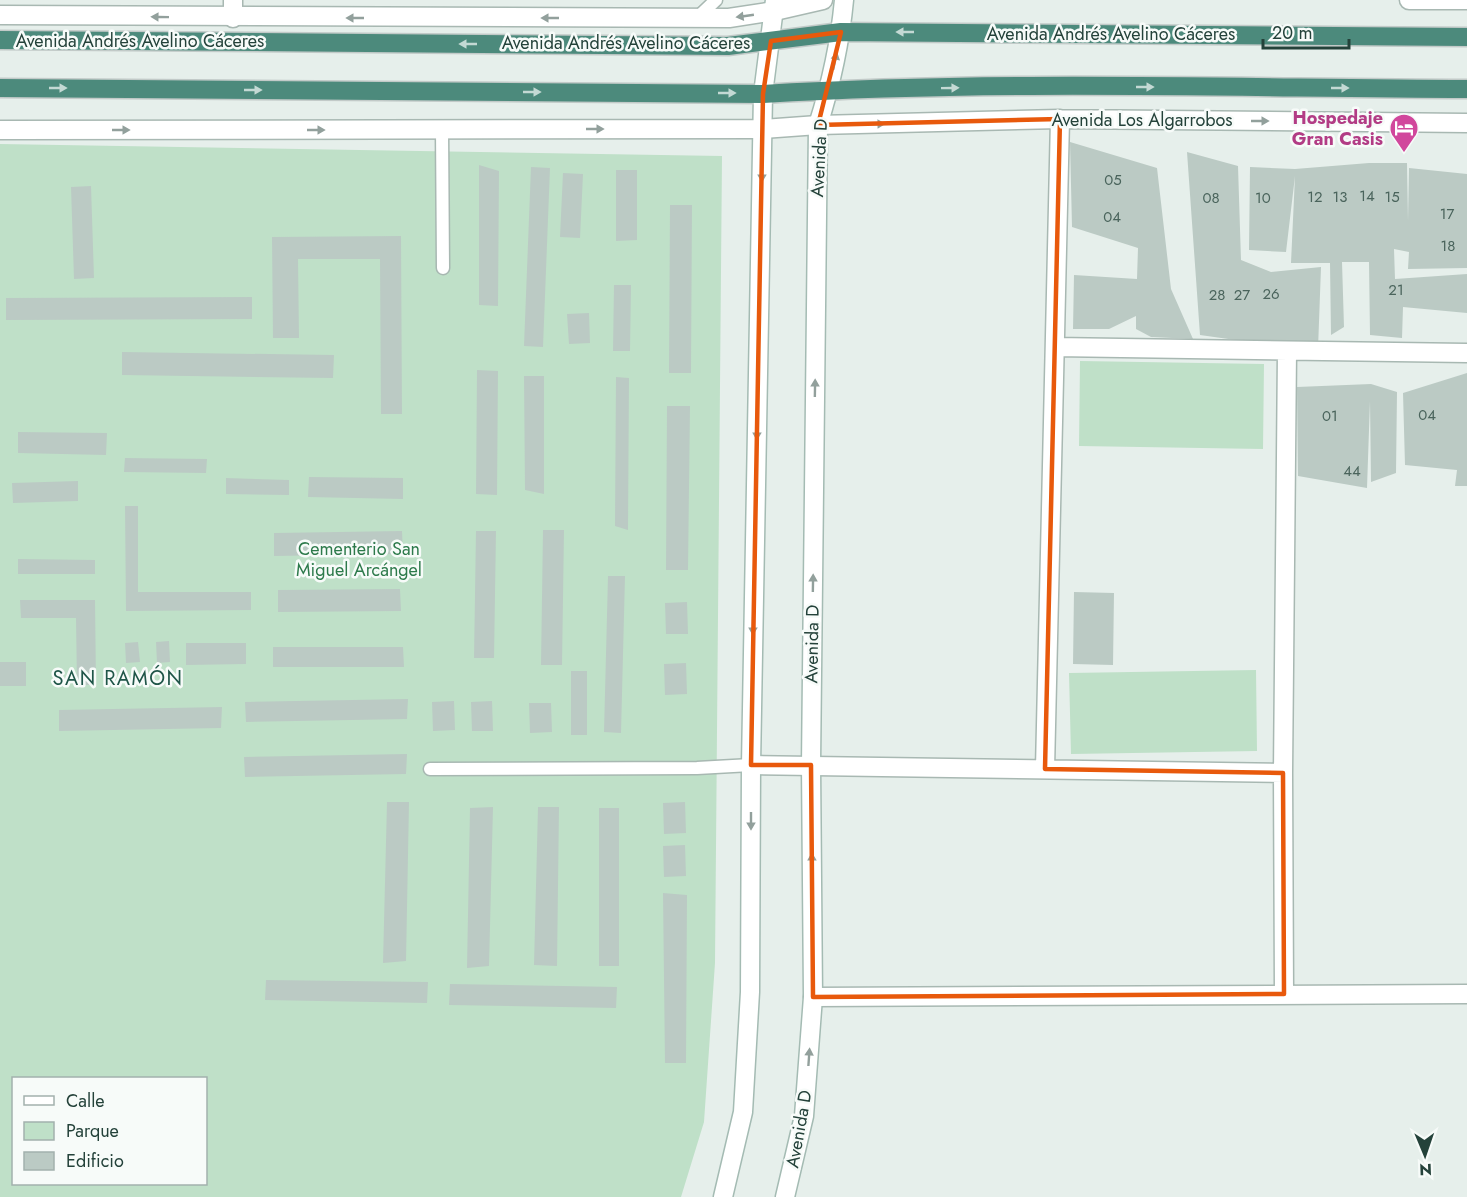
<svg xmlns="http://www.w3.org/2000/svg" width="1467" height="1197" viewBox="0 0 1467 1197" font-family="Jost,sans-serif">
<style>
.green{fill:#bfe0c8;fill-rule:evenodd}
.building{fill:#bbcac4}
.lines{fill:none;stroke-linecap:round;stroke-linejoin:round}
.service-casing{stroke:#a8b8b2;stroke-width:15}
.minor-casing{stroke:#a8b8b2;stroke-width:21}
.tertiary-casing{stroke:#a8b8b2;stroke-width:21}
.secondary-casing{stroke:#a4bbb3;stroke-width:21}
.trunk-casing{stroke:#c2cac8;stroke-width:21}
.service{stroke:#fff;stroke-width:12}
.minor{stroke:#fff;stroke-width:18}
.tertiary{stroke:#fff;stroke-width:18}
.secondary{stroke:#fff;stroke-width:18}
.trunk{stroke:#4c8a7c;stroke-width:18}
.oneway{fill:#92a09c}
.oneway2{fill:#c4d9d4}
.marked{fill:none;stroke:#e8590c;stroke-width:4.5;stroke-linejoin:round}
.labels{text-anchor:middle;stroke-width:5;stroke-linejoin:round;paint-order:stroke}
.number-label{font-size:15px;fill:#4a645c}
.street-label{font-size:18px;fill:#24423a;stroke:#f7fbf9}
.hotel-label{font-size:18px;font-weight:bold;fill:#b23c85;stroke:#f7fbf9;text-anchor:end}
.park-label{font-size:18px;fill:#2d7a4b;stroke:#f7fbf9}
.neighbourhood-label{font-size:20px;letter-spacing:1.5px;fill:#1f5548;stroke:#f7fbf9}
</style>
<rect width="100%" height="100%" fill="#e6efeb"/>
<path class="green" d="M0,144l722,12 -7,807 -11,159 -23,75h-681zM14,1078h192v106h-192z
M1080,361l184,3 -1,85 -184,-3z
M1256,670l1,81 -186,3 -2,-81z"/>
<path class="building" d="M1070,142l87,26 14,121 22,50 -42,-2 -15,-8v-13l-27,13h-36l1,-54 63,4 1,-31 -66,-21z
M1187,152l51,14 3,94 30,12 50,-5 -3,82 -54,-5 -64,-9z
M1369,163h38l1,58 1,-53 58,6v94l-59,1 1,-17 -15,-3 1,30 72,-5v39l-64,-6 -1,31 -32,-3 -1,-73h-27l2,65 -13,8 -1,-72h-39l4,-87 -9,76 -37,-2 1,-83 45,2z
M479,165l20,6 -1,135 -19,-1z
M531,167l19,1 -7,179 -19,-1z
M616,170h21v70l-21,1z
M563,173l20,1 -3,64 -20,-1z
M91,186l3,92 -20,1 -3,-92z
M670,205h22l-1,168h-22z
M401,236l1,178h-21l-1,-155h-82l1,79h-26l-1,-101z
M614,285h17l-1,66h-17z
M252,297v22l-246,1v-22z
M589,313l1,30 -21,1 -2,-30z
M122,352l212,3 -1,23 -211,-3z
M477,370l21,1 -1,124 -21,-1z
M1467,373v113h-12l2,-16 -52,-5 -2,-72z
M524,376h20v118l-19,-4z
M616,377l13,1 -1,152 -13,-4z
M1371,384l26,8 -1,81 -25,9 -1,-81 -3,87 -69,-12 -1,-89z
M667,406h23l-2,164h-22z
M18,432l89,1 -1,22 -88,-2z
M125,458l82,1 -1,14 -82,-1z
M309,477l94,1v21l-95,-2z
M226,478l63,2v15l-63,-1z
M78,481v20l-65,2 -1,-20z
M125,506h13v86h113v18l-125,1z
M543,530h21l-2,135h-21z
M402,531l1,23 -129,2v-23z
M476,531h20l-2,127h-20z
M18,559l77,1v14h-77z
M608,576h17l-4,157 -17,-1z
M400,589l1,22 -123,1v-22z
M1074,592l40,1 -1,72 -40,-1z
M20,600h75l1,85h-19l-1,-67h-55z
M687,602l1,32h-22l-1,-31z
M169,641l1,21 -13,1 -1,-21z
M138,642l2,20 -14,1 -1,-20z
M186,643h60v21l-60,1z
M273,647h130l1,20h-131z
M0,662h26v24h-26z
M686,663l1,31 -22,1 -1,-31z
M571,671h16v64h-16z
M408,699l-1,20 -161,3 -1,-20z
M454,701l1,29 -22,1 -1,-29z
M492,701l1,30h-21l-1,-29z
M529,703h22l1,29 -22,1z
M222,707l-1,21 -162,3v-21z
M407,754l-1,20 -161,3 -1,-20z
M387,802h22l-3,159 -23,2z
M685,802l1,31 -22,1 -1,-31z
M493,807l-4,159 -22,2 3,-160z
M538,807h21l-2,159 -23,-1z
M599,808h20v158h-20z
M685,845l1,31 -22,1 -1,-31z
M663,893l24,2 -1,168h-21z
M266,980l162,2 -1,21 -162,-3z
M450,984l167,3 -1,21 -167,-3z"/>
<g class="lines">
<g class="service-casing">
<path id="service" d="M697,18l19,-18
M442,129l1,139
M430,769l267,-1 54,-3"/>
</g>
<g class="minor-casing">
<path id="minor" d="M1409,0h58
M233,18v-18
M818,125l242,-6 407,4
M1055,347l412,6
M751,765l532,8
M1045,769l15,-650
M1284,994l-1,-221 4,-422
M813,997l654,-3"/>
</g>
<g class="tertiary-casing">
<path id="tertiary" d="M0,15l729,3 46,-7 48,-11
M0,130l763,-1 55,-4"/>
</g>
<g class="secondary-casing">
<path id="secondary" d="M723,1197l20,-85 7,-120 1,-227 12,-671 12,-94
M785,1197l19,-81 9,-119 -2,-232 7,-640c13,-41 22,-82 26,-125"/>
</g>
<g class="trunk-casing">
<path id="trunk" d="M0,40l728,6 113,-14 626,5
M0,88l763,6c234,-14 470,-6 704,-5"/>
</g>
<use href="#service" class="service"/>
<use href="#minor" class="minor"/>
<use href="#tertiary" class="tertiary"/>
<use href="#secondary" class="secondary"/>
<use href="#trunk" class="trunk"/>
</g>
<defs><path id="oneway-solid" d="M-6-.8H1V-3.2L6.5 0L1 3.2V.8H-6Z" transform="scale(1.5)"/></defs>
<g class="oneway">
<use href="#oneway-solid" transform="translate(745 16) rotate(172)"/>
<use href="#oneway-solid" transform="translate(160 17) rotate(-179)"/>
<use href="#oneway-solid" transform="translate(355 18) rotate(-180)"/>
<use href="#oneway-solid" transform="translate(550 18) rotate(-180)"/>
<use href="#oneway-solid" transform="translate(835 61) rotate(-78)"/>
<use href="#oneway-solid" transform="translate(1260 121)"/>
<use href="#oneway-solid" transform="translate(876 124) rotate(-1)"/>
<use href="#oneway-solid" transform="translate(595 129)"/>
<use href="#oneway-solid" transform="translate(121 130)"/>
<use href="#oneway-solid" transform="translate(316 130)"/>
<use href="#oneway-solid" transform="translate(762 173) rotate(91)"/>
<use href="#oneway-solid" transform="translate(815 388) rotate(-89)"/>
<use href="#oneway-solid" transform="translate(757 431) rotate(91)"/>
<use href="#oneway-solid" transform="translate(813 583) rotate(-89)"/>
<use href="#oneway-solid" transform="translate(753 626) rotate(91)"/>
<use href="#oneway-solid" transform="translate(751 821) rotate(90)"/>
<use href="#oneway-solid" transform="translate(812 862) rotate(-91)"/>
<use href="#oneway-solid" transform="translate(809 1057) rotate(-86)"/>
</g>
<g class="oneway2">
<use href="#oneway-solid" transform="translate(905 32) rotate(-180)"/>
<use href="#oneway-solid" transform="translate(468 44) rotate(-180)"/>
<use href="#oneway-solid" transform="translate(1145 87)"/>
<use href="#oneway-solid" transform="translate(58 88)"/>
<use href="#oneway-solid" transform="translate(950 88) rotate(-1)"/>
<use href="#oneway-solid" transform="translate(1340 88)"/>
<use href="#oneway-solid" transform="translate(253 90)"/>
<use href="#oneway-solid" transform="translate(532 92)"/>
<use href="#oneway-solid" transform="translate(727 93)"/>
</g>
<path class="marked" d="M841,32l-23,93 242,-6 -15,650 238,4 1,221 -471,3 -2,-232h-60l12,-671 8,-53z"/>
<defs>
<g id="hotel-pin" transform="scale(1.5)"><path d="M0 17L-7.5 6A9.5 9.5 0 1 1 7.5 6Z" fill="#d1479c" stroke="#f7fbf9"/><path d="M-6-4.5h1.5V1H6V5H4.5V3h-9V5H-6ZM-4 0a1.8 1.8 0 1 1 3.6 0ZM.5 0V-2.5h3Q6-2.5 6 0Z" fill="#fff"/></g>
</defs>
<g fill-rule="evenodd">
<use href="#hotel-pin" x="1404" y="128"/>
</g>
<g class="labels">
<g class="number-label">
<text x="1113" y="185">05</text>
<text x="1367" y="201">14</text>
<text x="1315" y="202">12</text>
<text x="1340" y="202">13</text>
<text x="1392" y="202">15</text>
<text x="1211" y="203">08</text>
<text x="1263" y="203">10</text>
<text x="1447" y="219">17</text>
<text x="1112" y="222">04</text>
<text x="1448" y="251">18</text>
<text x="1396" y="295">21</text>
<text x="1271" y="299">26</text>
<text x="1217" y="300">28</text>
<text x="1242" y="300">27</text>
<text x="1427" y="420">04</text>
<text x="1330" y="421">01</text>
<text x="1352" y="476">44</text>
</g>
<g class="street-label">
<text x="1111" y="40">Avenida Andrés Avelino Cáceres</text>
<text x="140" y="47">Avenida Andrés Avelino Cáceres</text>
<text x="626" y="49">Avenida Andrés Avelino Cáceres</text>
<text x="1142" y="126">Avenida Los Algarrobos</text>
<text transform="translate(819 158) rotate(-87)" y="6">Avenida D</text>
<text transform="translate(812 644) rotate(-89)" y="6">Avenida D</text>
<text transform="translate(799 1129) rotate(-80)" y="6">Avenida D</text>
</g>
<g class="hotel-label">
<text x="1383" y="124">Hospedaje<tspan x="1383" dy="21">Gran Casis</tspan></text>
</g>
<g class="park-label">
<text x="359" y="555">Cementerio San<tspan x="359" dy="21">Miguel Arcángel</tspan></text>
</g>
<g class="neighbourhood-label">
<text x="118" y="685">SAN RAMÓN</text>
</g>
</g>
<rect x="12" y="1077" width="195" height="108" fill="#f7fbf9" stroke="#a3b1ad" stroke-width="1.5"/>
<rect x="24" y="1096" width="30" height="9" fill="#ffffff" stroke="#a3b1ad" stroke-width="1.5"/>
<text x="66" y="1107" font-size="18" fill="#24423a">Calle</text>
<rect x="24" y="1122" width="30" height="18" fill="#bfe0c8" stroke="#a3b1ad" stroke-width="1.5"/>
<text x="66" y="1137" font-size="18" fill="#24423a">Parque</text>
<rect x="24" y="1152" width="30" height="18" fill="#bbcac4" stroke="#a3b1ad" stroke-width="1.5"/>
<text x="66" y="1167" font-size="18" fill="#24423a">Edificio</text>
<g transform="translate(1425 1155) rotate(178)" stroke="#f7fbf9" stroke-width="4.5" paint-order="stroke">
<path d="M0-4.5L10 22L0 15L-10 22Z" fill="#24423a"/>
<text y="-9" font-size="16" font-weight="bold" text-anchor="middle" fill="#24423a">N</text>
</g>
<path d="M1263 39v9h86v-9" fill="none" stroke="#24423a" stroke-width="3"/>
<text x="1272" y="39" font-size="18" fill="#24423a" stroke="#f7fbf9" stroke-width="4.5" paint-order="stroke">20 m</text>
</svg>
